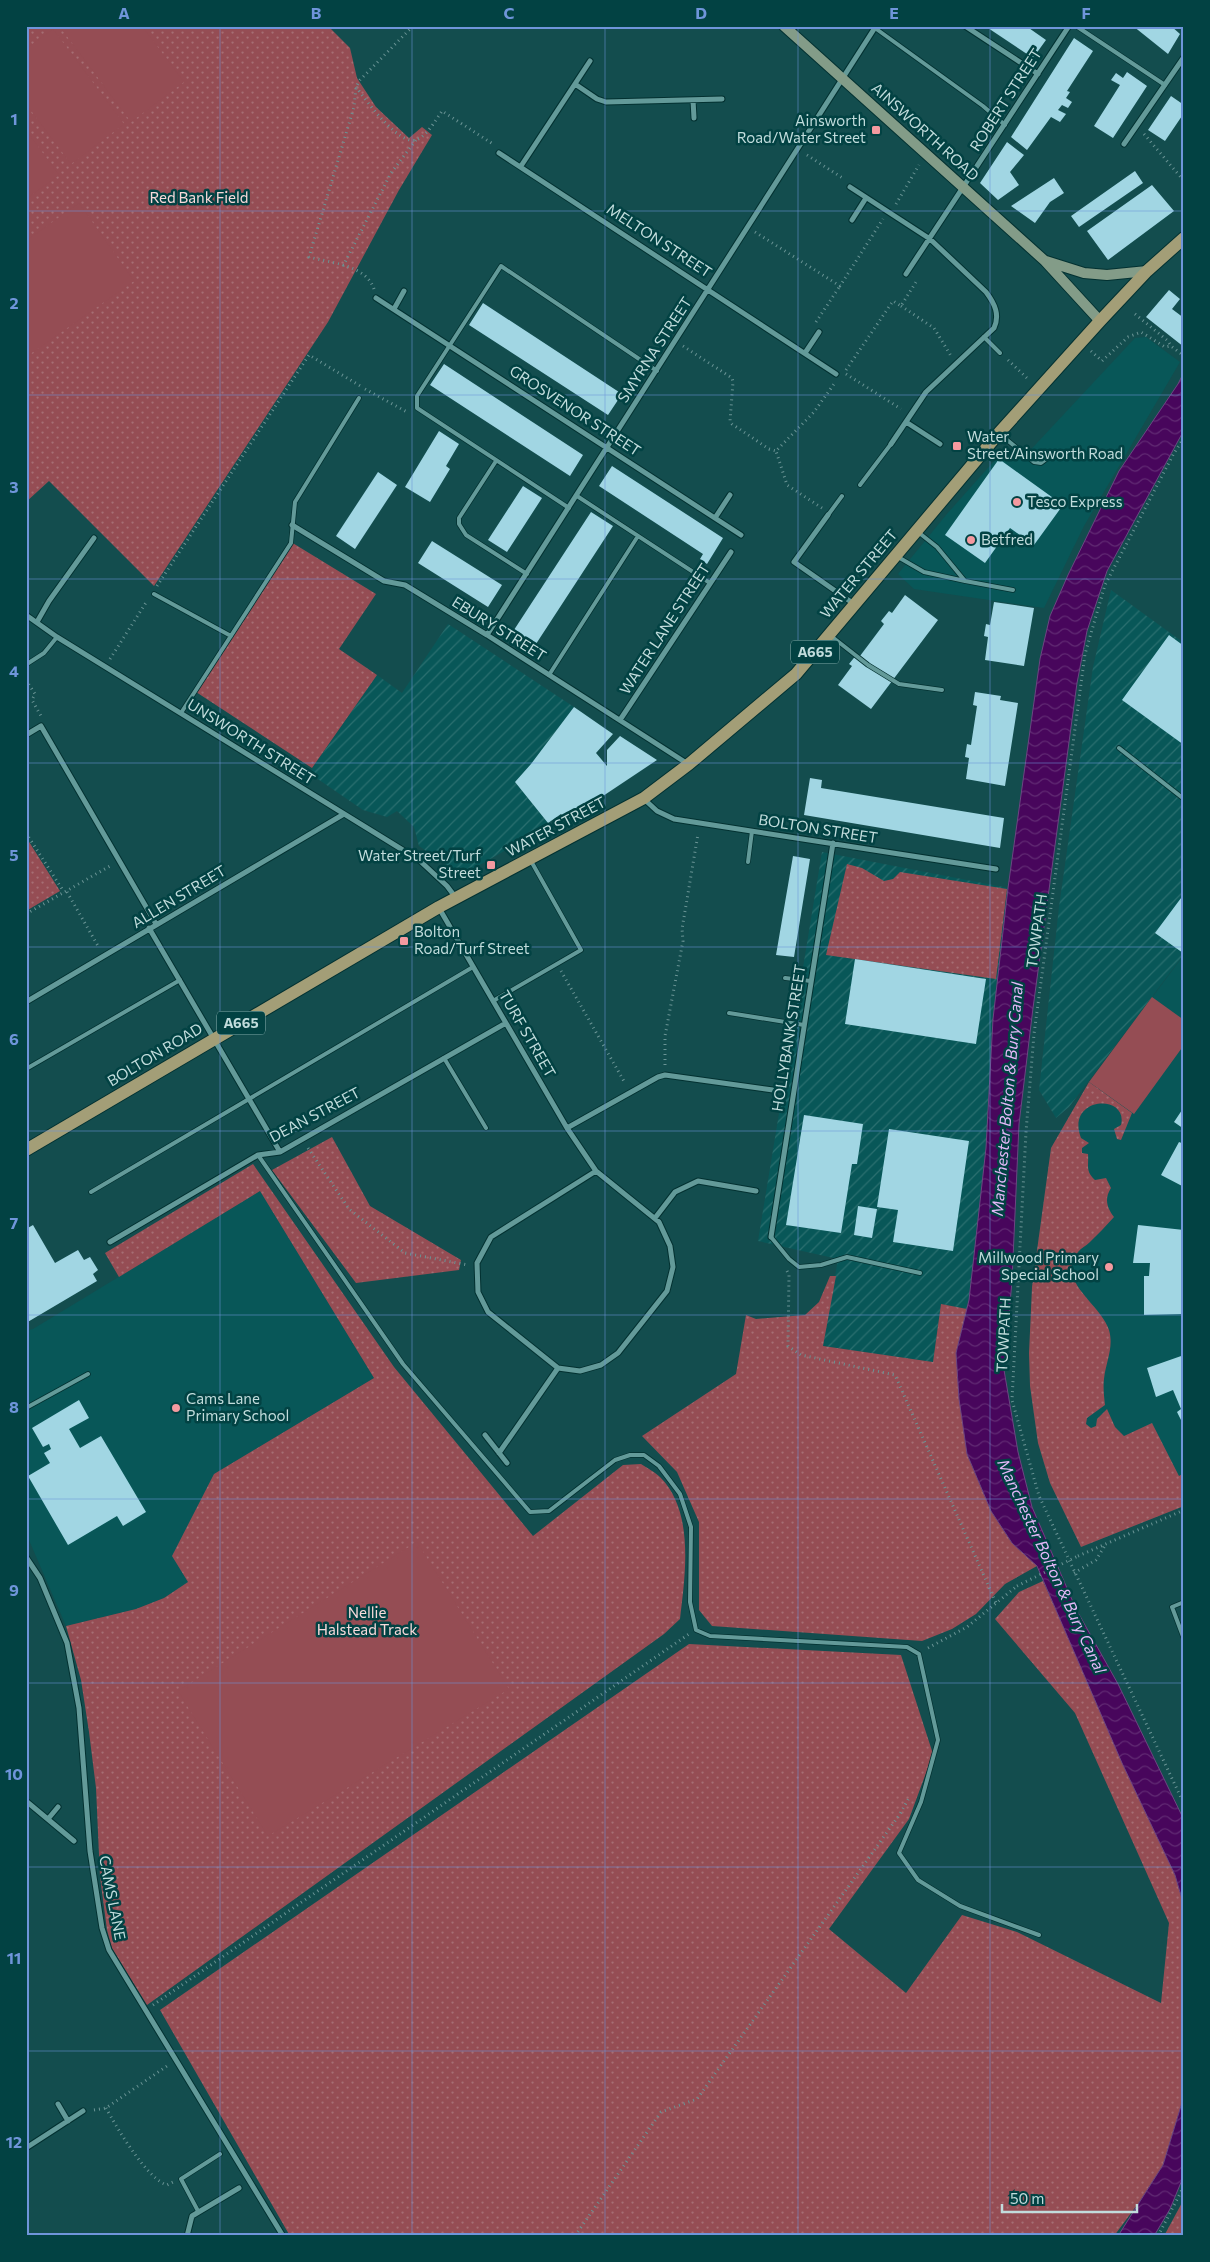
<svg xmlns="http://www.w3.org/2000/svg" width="1210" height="2262" viewBox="0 0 1210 2262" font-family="Commissioner,sans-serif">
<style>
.built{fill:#085758}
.industrial{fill:url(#industrial-furrows)}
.grass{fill:url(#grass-dots)}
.pitch{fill:#954d54}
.water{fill:url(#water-waves);stroke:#6c4682}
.building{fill:#a1d6e3}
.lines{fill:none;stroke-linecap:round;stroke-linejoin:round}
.lane-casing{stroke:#033131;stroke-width:5.5}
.street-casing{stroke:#033131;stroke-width:7}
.secondary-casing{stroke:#033131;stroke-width:12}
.primary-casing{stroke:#033131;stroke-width:14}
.path{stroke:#6a9495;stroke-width:3;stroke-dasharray:1 4;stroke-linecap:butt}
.lane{stroke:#639a99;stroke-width:4}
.street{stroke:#639a99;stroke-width:5}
.secondary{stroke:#839c88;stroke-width:10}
.primary{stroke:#a39e77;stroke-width:12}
.path-bridge{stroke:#6a9495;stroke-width:3;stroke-dasharray:1 4;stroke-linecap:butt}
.grid{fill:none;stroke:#6f95da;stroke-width:1;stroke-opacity:0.55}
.poi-dot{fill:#f49aa0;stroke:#024243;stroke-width:2}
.labels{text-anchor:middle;stroke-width:5;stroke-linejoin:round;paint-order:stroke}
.shield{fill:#024243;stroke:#88aeae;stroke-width:1}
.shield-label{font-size:14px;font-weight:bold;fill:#c1dcdc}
.street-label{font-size:15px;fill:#c1dcdc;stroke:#024243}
.poi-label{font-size:15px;fill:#c1dcdc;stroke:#024243;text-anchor:start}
.park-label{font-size:15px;fill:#f7d9da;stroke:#024243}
.water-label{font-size:16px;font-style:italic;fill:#e5b8f9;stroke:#024243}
.neatline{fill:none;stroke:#6f95da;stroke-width:2}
.grid-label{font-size:16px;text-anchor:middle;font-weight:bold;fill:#6f95da}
</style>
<defs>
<pattern id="industrial-furrows" width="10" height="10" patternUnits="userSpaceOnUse" patternTransform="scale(1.25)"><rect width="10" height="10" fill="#085758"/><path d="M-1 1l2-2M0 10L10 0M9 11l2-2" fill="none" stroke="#2a6f6f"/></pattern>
<pattern id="grass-dots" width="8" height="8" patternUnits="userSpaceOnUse" patternTransform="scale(1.25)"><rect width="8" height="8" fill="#954d54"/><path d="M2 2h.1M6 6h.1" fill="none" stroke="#a66e74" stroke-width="1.8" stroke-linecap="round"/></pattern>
<pattern id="water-waves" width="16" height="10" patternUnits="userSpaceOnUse" patternTransform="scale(1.25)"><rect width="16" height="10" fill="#48065c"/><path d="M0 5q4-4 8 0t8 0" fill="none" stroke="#612a73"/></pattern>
</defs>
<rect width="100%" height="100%" fill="#134d4e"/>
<path class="built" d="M1146,337l34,25 -96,164 -40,82 -130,-19 -16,-15 48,-59 57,-64 10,1 10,6 112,-120z
M1183,956l1,550 -103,41 -31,-64 -12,-40 -8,-57 -1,-33 3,-66 19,-139 38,-66z
M260,1191l114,187 -160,96 -25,108 -25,16 -28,11 -70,17 -40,-93v-202l7,-2z"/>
<path class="industrial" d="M1111,590l73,53v311l-115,153 -13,11 -17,-28 20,-183 34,-240z
M448,624l126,83 -43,57 -16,18 33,41 -14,11 -72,41 -43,-29 -5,-19 -17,-16 -10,6 -24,-7 -54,-37 68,-98 25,18z
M822,852l186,36 -15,131 -7,129 -17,152 -2,9 -26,-5 -8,58 -110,-16 15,-87 -80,-18z"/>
<path class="grass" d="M26,26h302l22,22 7,30 19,29 33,31 13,-11 10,8 -33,55 -71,132 -174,264 -105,-105 -23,21z
M291,542l85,52 -37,55 38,26 -65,93 -116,-76z
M26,837l34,54 -34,20z
M847,864l15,4 22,13 9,-2 7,-7 107,17 -11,90 -170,-24z
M1089,1082l43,31 -11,27 -4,-1 -3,-10 7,-4c8,-32 -56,-29 -40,13l8,5 -7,5v5l6,1c1,12 -3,17 7,26l11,-2 5,10c-7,11 -4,20 3,29 -8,9 -16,17 -24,25 -4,4 -9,6 -12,10 -23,29 23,52 31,78 5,18 -3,31 -5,49 -1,8 0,17 1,26l-18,13 -1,6 5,4 5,-2 1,-7 10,-10 8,18 9,9 28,-13 27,53 5,-3v33l-103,41 -31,-64 -12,-40 -8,-57 -1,-33 3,-66 19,-139z
M332,1137l38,69 91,54 -2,10 -103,13 -84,-113z
M253,1164l141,203 139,169 90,-71 18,-1c6,4 14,8 19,13 35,35 25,99 20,142l-16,15 -517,371 -35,-57 -5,-18 -7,-53 -4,-89 -7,-56 -8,-52 -15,-54 70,-17 28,-11 24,-16 -16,-26 42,-82 160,-96 -114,-187 -141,86 -14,-24z
M830,1276h6l-13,70 110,16 8,-58 26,5 -11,44 11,101 24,57 21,32 25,23 -32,18 -29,30 -24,15 -30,12 -210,-15 -13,-16v-88l-22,-50 -35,-36 94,-62 10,-59 10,4 49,-4 14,-13z
M1043,1581l132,294 9,31v190l-21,69 -23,36 -26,35h-824l-130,-226 529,-366 212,11 32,99 -24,65 -80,110 77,64 56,-78 55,17 144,71 8,-80 -94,-210 -80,-94 24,-27z
M1184,2199v37h-20z"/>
<path class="pitch" d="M142,26l42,56 -53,40 -71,-95z
M53,29l71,95 -53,40 -45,-60v-55z
M26,130l33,45 -33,24z
M79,203l55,78 -108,76v-116z
M1152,997l32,23v25l-50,69 -45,-32z
M417,1542l92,147 -241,147 -90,-145z"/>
<path class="water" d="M1184,372v58l-77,141 -20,60 -10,52 -44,325 -14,116 -7,157 -8,89 14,82 14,55 44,102 42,75 66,136v86l-9,-31 -53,-112 -85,-197 -25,-23 -21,-32 -24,-57 -8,-55 -3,-46 13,-53 17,-152 7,-129 15,-131 32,-229 10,-43 18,-41 51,-104 59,-87z
M1184,2096v79l-14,34 -16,27h-36l45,-71z"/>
<path class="building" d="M985,26h41l20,14 -13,18z
M1133,26h38l9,8 -12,20z
M1074,38l19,13 -26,40 3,1 -4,6 6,4 -4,6 -6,-3 -4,5 8,4 -6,8 -9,-5 -24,33 -16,-13z
M1127,72l20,14 -34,52 -19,-12 26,-41 -9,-5 5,-7 7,5z
M1171,96l13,9v8l-19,28 -17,-11z
M1007,142l17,13 -14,17 9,13 -21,15 -18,-17z
M1135,171l8,12 -64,44 -8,-11z
M1054,178l10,15 -14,9 -15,21 -24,-17z
M1152,185l22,26 -66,49 -21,-29z
M1169,290l11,9 -8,10 12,9v29l-38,-30z
M483,303l139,91 -14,21 -139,-90z
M444,364l139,91 -13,21 -140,-91z
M439,431l20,13 -13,22 4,3 -20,33 -25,-15z
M999,459l64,46 -29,40 -24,-17 -25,35 -40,-28z
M612,466l111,72 -16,26 -7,-5 3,-5 -104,-68z
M378,472l19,13 -42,64 -19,-13z
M523,486l19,12 -35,54 -19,-12z
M591,512l22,14 -79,121 -22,-14z
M432,541l70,44 -14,22 -70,-44z
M905,595l33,25 -67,89 -33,-24 14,-19 -3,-2 8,-10 3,2 24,-32 -3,-3 8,-10 3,2z
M994,602l40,6 -10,58 -39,-6 3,-23 -4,-1 2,-12 4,1z
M1169,635l15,11v99l-62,-45z
M975,692l26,4 -1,4 18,3 -13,83 -39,-7 3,-21 -4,-1 2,-13 4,1 6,-39 -4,-1z
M574,707l39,27 -17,19 11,13v-16l13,-14 37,24 -90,60 -6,-6 -13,9 -33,-41 16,-18z
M810,778l12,2 -1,8 183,30 -4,30 -196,-33z
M793,856l17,3 -16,98 -18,-2z
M1184,894v57l-1,2 -28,-20z
M855,959l131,20 -10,65 -131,-20z
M1184,1107v22l-10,-7z
M804,1115l59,9 -6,40h-5l-11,69 -55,-8z
M889,1129l80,12 -16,110 -60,-9 5,-32 -21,-3z
M1179,1142l5,2v43l-23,-12z
M858,1206l19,3 -5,29 -18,-3z
M33,1225l22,38 23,-13 6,10 6,-3 8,13 -5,4 4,7 -71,42v-94z
M1138,1225l46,5v84l-40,1v-39h5l1,-13h-17z
M1184,1355v71l-7,-14 4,-3 -8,-19 -17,7 -9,-29z
M79,1400l10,18 -20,11 11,19 21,-12 45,76 -23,14 -6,-10 -49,29 -40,-69 22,-13 -6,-10 7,-4 -2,-5 -6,3 -11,-19z"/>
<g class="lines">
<g class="lane-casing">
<path id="lane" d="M1076,26l89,59
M875,28l108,78 22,19
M984,337l16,16
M1001,435l33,27 7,1 12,-9
M496,461l-37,57v6l7,11 61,39
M860,485l31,-41
M577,496l133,87
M569,508l-152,-100v-12l84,-130 156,105
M828,515l14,-19
M898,557l26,15 41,9 -28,-34 -19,-15
M965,581l48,9
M154,594l77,42
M831,636l37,29 31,19 43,6
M27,664l17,-11 13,-16
M549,675l89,-139
M181,713l110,-170 4,-41 64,-104
M1119,748l65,51
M748,862l4,-31
M785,978l26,3
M493,1001l88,-51 -50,-89
M729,1013l75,12
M444,1058l42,70
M26,1069l154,-89
M258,1155l145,209 127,148 19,-1 66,-51 15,-5h14l15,11 21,28 11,33 -1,75 6,28 14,6 197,11 12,7 19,86 -17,62 -22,51 19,27 42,26 79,29
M91,1192l382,-225
M771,1237l18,22 10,8 22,-2 26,-8 73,16
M26,1408l62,-34
M1184,1602l-12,5 12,32
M198,2211l-17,-32 39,-25"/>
</g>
<g class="street-casing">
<path id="street" d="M965,26l73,48
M575,84l22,15 9,3 116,-3
M693,100l1,18
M1124,144l60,-87
M499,153l337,221
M521,166l69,-105
M850,187l80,52 56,53c9,12 14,23 8,36l-68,64 -35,52
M852,220l14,-22
M906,274l163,-248
M376,298l365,237
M394,309l10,-18
M805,353l14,-21
M906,422l34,22
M828,515l-34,47 60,42
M715,518l15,-23
M292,525l92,56 21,4 82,50 201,129
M26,615l31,22 362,223 28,26 9,12
M37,622l12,-21 45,-63
M487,635l389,-609
M620,720l111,-168
M26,735l15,-9 115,198
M644,799l13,12 17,8 322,50
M439,908l128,220 29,43 63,51 11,24 3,21 -6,24 -49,62 -17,12 -21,6 -22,-3 -70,-56 -10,-20 -1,-29 14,-26 105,-66
M149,928l131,224
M26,1002l318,-188
M567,1128l91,-51 7,-2 108,15
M655,1218l20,-26 23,-11 58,10
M771,1237l62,-394
M110,1242l148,-87 22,-3 226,-129
M485,1435l22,28
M499,1453l59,-85
M26,1557l14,21 27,65 12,65 11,143 12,77 7,22 174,286
M26,1801l48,40
M48,1819l10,-12
M58,2104l10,17
M26,2148l57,-37
M187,2236l5,-20 47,-28"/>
</g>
<g class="secondary-casing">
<path id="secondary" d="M784,26l261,235 55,60
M1046,261l38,12 23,2 40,-4"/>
</g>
<g class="primary-casing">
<path id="primary" d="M26,1150l413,-243 205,-109 45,-34 107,-90 203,-241 101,-112 47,-50 37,-33"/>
</g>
<path class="path" d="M356,87c10,13 42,58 60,53 11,-4 19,-19 26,-29l51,33
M1144,134l40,47
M807,155l37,24
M896,204l23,-39
M755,232l85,54 43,-67
M343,266l48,-93 25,-33
M374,289c-8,-24 -43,-26 -65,-32l45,-150 2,-20 4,-7 53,-54
M901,306l33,22 17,28
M1135,314l33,27 3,5
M816,322l24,-36
M683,346l49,32 1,4 -3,39 2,3 37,25 7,2
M1091,351l11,10 26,-24 13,-5 24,15 6,-1 13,10
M1008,360l21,20
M846,370l47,-69 8,5 15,-24
M846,374l55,35
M365,389l42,23
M1184,438l-10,15 -69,132 -20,69 -51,380 -8,98 -14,268 27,96 145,308
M822,508l-35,-23 -11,-34 38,-39 20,-28
M157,586l152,-231 53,32
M110,659l37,-58
M26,680l9,14 -3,6 9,16
M26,833l38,59
M67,892l31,54
M26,914l84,-48
M561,971l64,112
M665,1065v-29l18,-95 -1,-12 16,-95
M308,1148l41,61 56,44 63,12
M787,1271l2,4 -1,71 13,9 94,20 101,228
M1078,1556l106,-46
M1074,1573l22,-13 10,-16
M928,1648l39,-21 50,-41
M153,2005l536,-371
M106,2108c11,20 41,71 61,77l6,-3
M94,2110l12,-2 61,-42
M575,2236l86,-124 36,-13 203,-285 10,-18
M1158,2236l26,-50"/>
<use href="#lane" class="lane"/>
<use href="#street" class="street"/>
<use href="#secondary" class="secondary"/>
<use href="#primary" class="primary"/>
<path class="path-bridge" d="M1017,1586l61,-30"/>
</g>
<path class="grid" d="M220,26v2210M412,26v2210M605,26v2210M798,26v2210M990,26v2210M26,211h1158M26,395h1158M26,579h1158M26,763h1158M26,947h1158M26,1131h1158M26,1315h1158M26,1499h1158M26,1683h1158M26,1867h1158M26,2051h1158"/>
<g class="poi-dot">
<rect x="871" y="125" width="10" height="10" rx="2.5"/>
<rect x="952" y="441" width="10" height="10" rx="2.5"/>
<circle cx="1017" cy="502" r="5"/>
<circle cx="971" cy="540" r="5"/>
<rect x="486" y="860" width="10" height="10" rx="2.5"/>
<rect x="399" y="936" width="10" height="10" rx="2.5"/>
<circle cx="1109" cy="1267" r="5"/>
<circle cx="176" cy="1408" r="5"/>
</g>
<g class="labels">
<g class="shield">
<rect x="791" y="640.5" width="48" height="23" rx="4"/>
<rect x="217" y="1011.5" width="48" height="23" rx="4"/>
</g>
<g class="shield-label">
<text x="815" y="657">A665</text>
<text x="241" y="1028">A665</text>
</g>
<g class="street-label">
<text transform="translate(1006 100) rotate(-57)" y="5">ROBERT STREET</text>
<text transform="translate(925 132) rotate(42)" y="5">AINSWORTH ROAD</text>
<text transform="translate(659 241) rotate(33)" y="5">MELTON STREET</text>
<text transform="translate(655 350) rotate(-57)" y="5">SMYRNA STREET</text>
<text transform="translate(575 411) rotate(33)" y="5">GROSVENOR STREET</text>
<text transform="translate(859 574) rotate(-50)" y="5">WATER STREET</text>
<text transform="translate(499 629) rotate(32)" y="5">EBURY STREET</text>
<text transform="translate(665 629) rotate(-57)" y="5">WATER LANE STREET</text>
<text transform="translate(251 742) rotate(32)" y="5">UNSWORTH STREET</text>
<text transform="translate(556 827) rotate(-28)" y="5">WATER STREET</text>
<text transform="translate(818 829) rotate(9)" y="5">BOLTON STREET</text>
<text transform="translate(179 897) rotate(-31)" y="5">ALLEN STREET</text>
<text transform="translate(1037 931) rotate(-82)" y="5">TOWPATH</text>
<text transform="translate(527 1034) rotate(60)" y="5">TURF STREET</text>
<text transform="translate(789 1038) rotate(-81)" y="5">HOLLYBANK STREET</text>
<text transform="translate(155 1055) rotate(-31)" y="5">BOLTON ROAD</text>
<text transform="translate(315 1115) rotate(-28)" y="5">DEAN STREET</text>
<text transform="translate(1004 1335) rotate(-87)" y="5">TOWPATH</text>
<text transform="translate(112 1898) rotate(79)" y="5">CAMS LANE</text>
</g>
<g class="poi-label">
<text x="866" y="126" text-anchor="end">Ainsworth<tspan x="866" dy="17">Road/Water Street</tspan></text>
<text x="967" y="442">Water<tspan x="967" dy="17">Street/Ainsworth Road</tspan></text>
<text x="1027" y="507">Tesco Express</text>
<text x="981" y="545">Betfred</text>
<text x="481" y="861" text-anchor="end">Water Street/Turf<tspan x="481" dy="17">Street</tspan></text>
<text x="414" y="937">Bolton<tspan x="414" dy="17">Road/Turf Street</tspan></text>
<text x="1099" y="1263" text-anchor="end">Millwood Primary<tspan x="1099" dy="17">Special School</tspan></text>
<text x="186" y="1404">Cams Lane<tspan x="186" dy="17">Primary School</tspan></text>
</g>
<g class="park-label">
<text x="199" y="203">Red Bank Field</text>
<text x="367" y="1618">Nellie<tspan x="367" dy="17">Halstead Track</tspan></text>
</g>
<g class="water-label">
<text transform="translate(1007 1099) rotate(-85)" y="6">Manchester Bolton &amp; Bury Canal</text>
<text transform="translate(1052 1566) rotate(65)" y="6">Manchester Bolton &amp; Bury Canal</text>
</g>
</g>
<rect width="1210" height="2262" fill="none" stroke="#024243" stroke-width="55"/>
<path d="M1002 2204v8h135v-8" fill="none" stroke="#c1dcdc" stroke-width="2.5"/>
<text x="1010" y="2204" font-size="15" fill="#c1dcdc" stroke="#024243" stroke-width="4" paint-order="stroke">50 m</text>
<rect x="28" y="28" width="1154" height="2206" class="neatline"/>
<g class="grid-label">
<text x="124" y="19">A</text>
<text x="316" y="19">B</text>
<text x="509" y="19">C</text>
<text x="701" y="19">D</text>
<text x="894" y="19">E</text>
<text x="1086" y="19">F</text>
<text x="14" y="125">1</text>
<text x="14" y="309">2</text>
<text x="14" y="493">3</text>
<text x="14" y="677">4</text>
<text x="14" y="861">5</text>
<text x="14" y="1045">6</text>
<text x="14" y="1229">7</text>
<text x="14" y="1413">8</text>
<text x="14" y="1596">9</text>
<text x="14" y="1780">10</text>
<text x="14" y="1964">11</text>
<text x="14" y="2148">12</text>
</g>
</svg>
